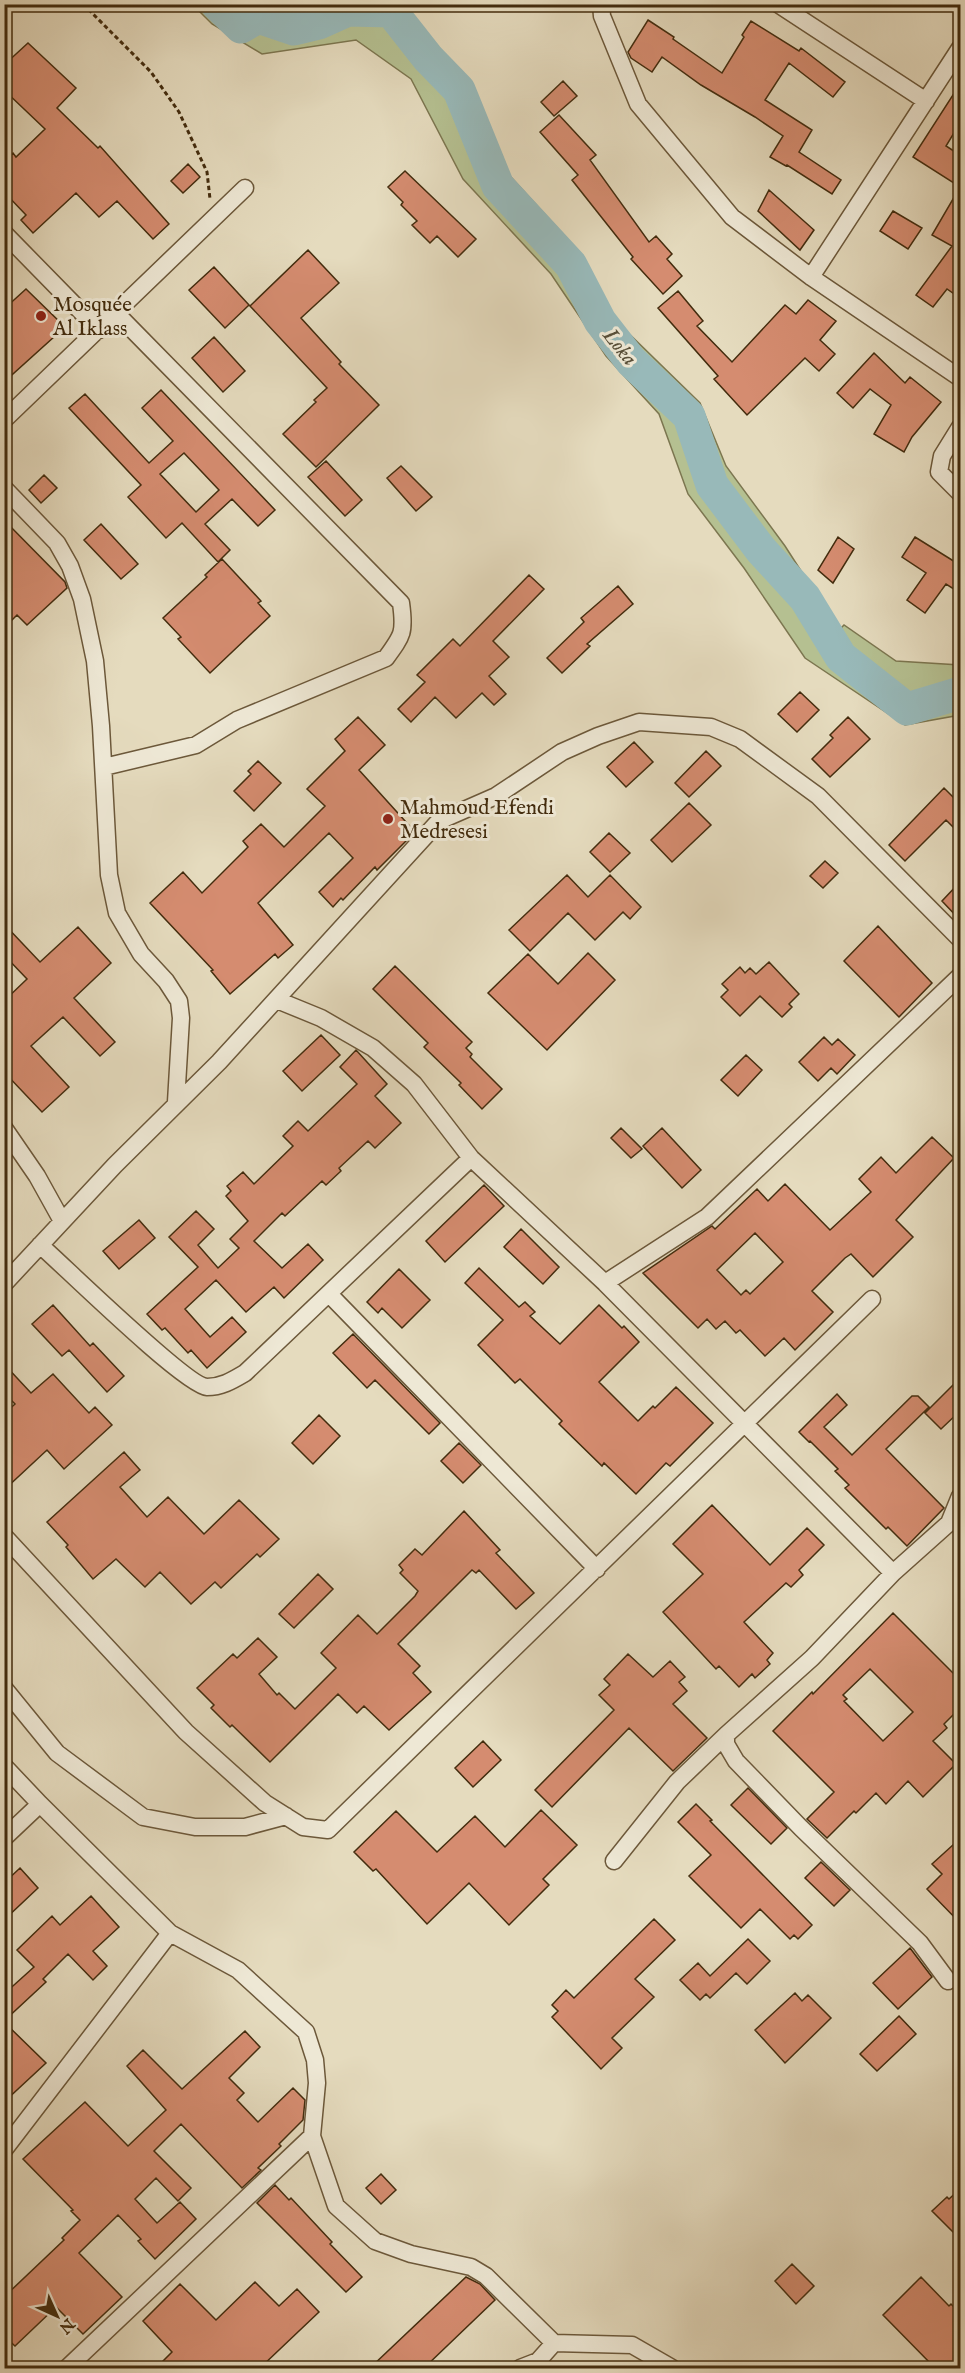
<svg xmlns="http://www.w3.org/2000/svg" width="965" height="2373" viewBox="0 0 965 2373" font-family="'IM FELL English',serif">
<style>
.green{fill:#b5c091;stroke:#7c7650;stroke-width:1.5}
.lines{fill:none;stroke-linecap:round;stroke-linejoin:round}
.river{stroke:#98b9b9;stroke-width:33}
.building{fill:#d58c70;stroke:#432c0e;stroke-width:1.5;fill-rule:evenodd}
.street-casing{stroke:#6c583a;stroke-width:19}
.path{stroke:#432c0e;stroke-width:3;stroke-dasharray:4.5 3;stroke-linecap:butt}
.street{stroke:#eee8d5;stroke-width:16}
.poi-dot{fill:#8f2418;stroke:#eee8d5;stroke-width:2}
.labels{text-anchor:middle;stroke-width:6;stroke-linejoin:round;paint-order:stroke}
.poi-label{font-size:21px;fill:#432c0e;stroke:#eee8d5;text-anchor:start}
.water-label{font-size:22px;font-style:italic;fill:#584f39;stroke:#eee8d5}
</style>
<rect width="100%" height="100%" fill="#e5dbbe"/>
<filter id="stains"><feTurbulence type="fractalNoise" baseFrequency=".00333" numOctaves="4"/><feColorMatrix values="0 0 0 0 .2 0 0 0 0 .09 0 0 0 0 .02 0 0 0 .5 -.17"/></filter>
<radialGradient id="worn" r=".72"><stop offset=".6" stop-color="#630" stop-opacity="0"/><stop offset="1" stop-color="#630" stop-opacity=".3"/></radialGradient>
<path class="green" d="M374,5l19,2 71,79 46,90 70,77 36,68 84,82 26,63 59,80 54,84 5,-5 52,36 64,4v50l-55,10 -100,-67 -61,-90 -56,-74 -29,-80 -53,-58 -55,-82 -88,-95 -52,-100 -55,-39 -94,14 -50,-30 -19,-19h97l2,11 34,-11z"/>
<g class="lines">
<path class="river" d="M217,4l24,23 17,-10 36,12 25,-6 29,-13 43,1 37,47 31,32 39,96 73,79 29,56 31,40 58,55 23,69 49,65 44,48 36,59 66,52 53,-16"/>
</g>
<path class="building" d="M648,20l26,17 -1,2 49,34 22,-36 -2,-2 9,-14 48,30 2,-3 44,34 -12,15 -44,-34 -24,37 47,30 -13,22 42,28 -9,14 -45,-29 -1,1 -16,-9 13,-21 -28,-19 -54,-32 -39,-28 -10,15 -21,-14 -3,-6z
M28,43l48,45 -19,20 41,40 2,-2 69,78 -16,15 -36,-38 -18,16 -23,-24 -43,40 -12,-13 5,-5 -22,-23v-32l9,-7 3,4 29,-28 -41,-39v-25z
M563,81l14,15 -23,20 -13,-14z
M960,84v39l-14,23 14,9v32l-47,-30z
M559,115l37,40 -6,5 59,82 7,-6 16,18 -5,5 15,17 -19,18 -32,-35 2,-2 -61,-77 6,-5 -38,-43z
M188,164l12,13 -17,16 -12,-12z
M405,171l71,68 -18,18 -21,-21 -7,7 -18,-18 5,-4 -16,-16 2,-3 -15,-15z
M960,187v111l-13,-9 -14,18 -17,-12 36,-49 -20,-11z
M769,190l45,40 -14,20 -42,-39z
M893,211l29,17 -14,21 -28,-18z
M308,250l31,33 -38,35 40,44 -2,2 40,41 -63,62 -33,-33 33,-32 -2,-2 13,-12 -77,-82z
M214,267l35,38 -24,23 -36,-38z
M26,289l39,38 -61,55v-73z
M678,291l25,30 -6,5 35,36 53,-57 11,9 12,-14 28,21 -16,19 15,14 -16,17 -14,-13 -58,57 -33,-36 4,-3 -60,-68z
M214,337l31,34 -22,21 -31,-34z
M874,353l31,30 5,-6 31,25 -29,35 -8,15 -30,-18 17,-29 -21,-16 -17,19 -16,-15z
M161,390l114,120 -17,16 -26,-27 -27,25 25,26 -12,12 -36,-39 -16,15 -38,-41 13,-12 -72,-77 16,-14 64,69 24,-22 -31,-33zM184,453l35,37 -23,22 -36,-38z
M326,461l36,39 -17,16 -37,-39z
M401,466l31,31 -16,14 -29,-33z
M44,475l13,13 -16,15 -12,-13z
M4,520l61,62 2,6 -40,37 -10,-10 -13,13z
M101,524l37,40 -17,15 -37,-39z
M838,537l16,12 -21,34 -15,-13z
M915,537l45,28v28l-14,-9 -21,29 -18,-13 19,-27 -24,-16z
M222,559l39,42 -3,2 12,13 -60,57 -32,-34 3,-2 -18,-19 44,-41 -2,-2z
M529,575l15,14 -51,52 16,16 -20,19 17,18 -12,11 -12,-12 -26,25 -21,-21 -24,25 -13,-13 27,-27 -8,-7 36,-36 7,7z
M618,586l15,18 -46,40 3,2 -28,27 -15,-15 37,-36 -3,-4z
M800,692l19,18 -22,22 -19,-18z
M358,717l27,28 -26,25 56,62 -38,38 -2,-3 -32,33 -2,-2 -8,9 -14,-15 34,-34 -24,-25 -71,70 35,42 -15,13 -3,-4 -45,40 -19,-23 2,-1 -63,-67 33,-31 19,21 46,-46 -5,-6 18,-17 23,23 41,-41 -18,-17 38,-38 -10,-12z
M848,717l22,22 -40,38 -18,-18 21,-21 -3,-3z
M634,742l19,20 -27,25 -19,-20z
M706,751l15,15 -32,31 -14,-14z
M258,761l23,22 -27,28 -20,-20 17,-17 -3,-3z
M944,788l16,16v30l-14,-14 -41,41 -16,-16z
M689,803l22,22 -39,37 -21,-22z
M609,833l21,20 -20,19 -20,-20z
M825,861l13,12 -15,15 -13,-12z
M567,875l21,22 22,-22 31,32 -11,12 -7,-7 -28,28 -27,-27 -38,38 -21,-21z
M960,882v38l-18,-19z
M4,924l36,38 38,-35 33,36 -37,35 41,44 -15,14 -37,-39 -32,29 38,41 -27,25 -38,-40v-71l23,-22 -23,-24z
M878,926l54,57 -33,34 -55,-56z
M588,953l27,27 -68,70 -59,-57 40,-39 30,30z
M769,962l30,32 -10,10 3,3 -10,10 -22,-21 -20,20 -19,-19 7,-7 -6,-6 18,-17 5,6 5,-5 6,6z
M395,966l77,76 -6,6 6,6 -2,3 32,32 -20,20 -23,-24 2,-2 -37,-36 4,-4 -55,-54z
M321,1035l19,20 -38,36 -19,-20z
M824,1037l8,8 6,-6 17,16 -18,19 -6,-6 -13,13 -19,-19z
M356,1050l31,34 -12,12 26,27 -26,25 -7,-7 -29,27 2,3 -15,14 -4,-4 -37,35 -3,-3 -28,28 28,27 26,-24 15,16 -39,38 -10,-11 -28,25 -30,-32 -31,29 25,28 22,-20 14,15 -39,36 -16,-18 -3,3 -23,-25 -3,2 -15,-16 51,-47 -29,-30 27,-26 18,18 -16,16 20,23 21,-20 -9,-9 18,-18 -22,-25 5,-5 -4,-5 16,-14 11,12 39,-38 -10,-10 15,-15 10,10 49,-47 -17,-17z
M746,1055l16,15 -24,26 -17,-16z
M621,1128l21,21 -11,9 -20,-20z
M662,1128l39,42 -19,18 -39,-42z
M932,1137l22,21 -58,62 17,17 -40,40 -22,-23 -6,4 -33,33 21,21 -38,38 -11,-12 -19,18 -25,-26 -4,3 -11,-12 -9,8 -9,-10 -9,9 -55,-55 69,-47 3,3 42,-40 11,12 17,-17 45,46 41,-38 -12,-13 22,-22 15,16zM755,1233l28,29 -33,32 -4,-4 -5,5 -24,-25z
M484,1185l20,21 -59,56 -19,-21z
M139,1220l16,18 -36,31 -16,-18z
M521,1229l38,38 -16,17 -39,-37z
M479,1268l40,39 6,-5 10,10 -5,4 30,28 39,-39 23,23 2,-2 15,16 -40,40 39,39 15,-15 2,2 21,-21 37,36 -43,43 -4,-3 -30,31 -32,-31 -2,3 -43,-42 3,-3 -42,-42 -5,4 -37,-38 25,-25 -38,-37z
M399,1269l31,31 -28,28 -20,-20 -4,5 -11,-11z
M53,1305l37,41 3,-3 31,33 -17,16 -38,-42 -7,6 -30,-32z
M353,1334l87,89 -11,11 -54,-54 -8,8 -34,-35z
M4,1364l27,29 22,-19 36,39 6,-6 17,18 -48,44 -17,-19 -43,40v-76l11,-10 -11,-11z
M960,1378v33l-19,18 -16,-16z
M837,1394l10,11 -23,22 28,28 60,-59h6l11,11 -43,42 58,59 -37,38 -19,-19 -2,2 -41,-41 4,-3 -14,-14 3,-2 -28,-28 -1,1 -10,-10z
M319,1415l21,21 -27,28 -21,-21z
M459,1443l22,22 -18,18 -22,-22z
M124,1452l16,18 -20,17 27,30 21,-20 36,37 35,-34 40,39 -19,18 -3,-3 -36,34 -6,-6 -24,22 -31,-32 -15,15 -29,-28 -23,20 -27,-32 2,-2 -21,-23z
M712,1505l58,60 37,-37 17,17 -25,25 4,5 -12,12 -5,-4 -42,39 29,31 -6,7 3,4 -15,14 -3,-4 -13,13 -20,-21 -3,3 -53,-57 40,-38 -30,-30z
M464,1511l36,39 -4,3 38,40 -18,16 -37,-39 -3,3 -4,-3 -74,74 22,22 -7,7 18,19 -42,38 -25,-24 -7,7 -19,-19 -68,68 -38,-37 -2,2 -19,-19 3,-3 -17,-17 36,-34 4,4 21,-20 19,19 -18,17 18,21 2,-2 16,16 41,-41 -15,-15 37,-38 19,19 38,-38 3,-5 -18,-18 3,-3 -4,-5 16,-16 7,6z
M318,1574l15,15 -39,39 -15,-14z
M893,1613l67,67v28l-16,16 3,4 -14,13 23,23 -33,33 -15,-16 -22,23 -10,-11 -20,20 -2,-2 -27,27 -20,-19 27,-27 -61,-61 39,-39 1,2zM870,1669l43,43 -30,29 -39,-40 3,-2 -4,-4z
M628,1654l25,23 17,-16 15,16 -6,5 8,9 -14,13 34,34 -34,33 -44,-43 -77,79 -17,-17 79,-80 -15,-15 11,-10 -6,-6z
M483,1741l18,19 -28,27 -18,-19z
M748,1788l39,40 -16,16 -40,-39z
M696,1804l16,16 -2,1 102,104 -14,14 -4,-4 -4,4 -30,-30 -19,19 -52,-52 22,-21 -33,-33z
M541,1810l36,35 -34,34 6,6 -40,40 -40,-42 -42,41 -51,-55 -3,2 -19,-19 42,-41 41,41 38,-36 30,31z
M954,1844l6,7v72l-33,-34 15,-15 -10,-10z
M821,1862l29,28 -16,16 -29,-28z
M20,1868l18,20 -34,32v-37z
M91,1896l28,31 -26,24 14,15 -14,14 -25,-26 -25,25 3,3 -42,39v-27l30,-27 -17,-17 35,-34 8,9z
M654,1919l21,21 -40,39 19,18 -42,41 10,10 -21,21 -49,-52 6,-6 -6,-6 14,-15 8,8z
M748,1939l22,22 -23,23 -11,-11 -26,25 -4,-4 -6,6 -20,-20 18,-17 12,13z
M910,1948l22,29 -34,32 -25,-26z
M795,1993l7,8 6,-6 23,23 -46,45 -30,-33z
M899,2016l17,18 -39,37 -17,-17z
M4,2022l42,41 -42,39z
M245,2031l15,16 -31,31 15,15 -7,7 21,22 35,-34 12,12 -2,20 -24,24 2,2 -23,22 3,2 -19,18 -61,-64 -27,27 37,37 -13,13 -22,-23 -21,21 22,24 23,-21 16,17 -41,40 -17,-18 3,-2 -23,-24 -39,38 43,44 -39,37 -27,-27 -41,39 -11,-10v-39l60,-57 -2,-2 18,-18 -9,-9 2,-1 -50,-51 62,-57 43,44 38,-36 -39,-44 16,-16 39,39z
M381,2174l15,16 -15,14 -15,-16z
M275,2185l14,15 2,-2 41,44 -2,2 32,33 -16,15 -89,-89z
M960,2189v50l-28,-28 15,-14 2,2z
M792,2264l22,22 -18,18 -21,-23z
M466,2277l14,7 15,16 -71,68h-54z
M921,2277l28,29 2,-2 9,9v44l-11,11h-14l-52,-53z
M255,2282l24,24 18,-17 22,23 -59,56h-104l16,-16 -29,-31 37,-37 36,36z"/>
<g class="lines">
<g class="street-casing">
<path id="street" d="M601,4l1,12 36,88 94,113 79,60 149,101
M778,4l148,97
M4,233l95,97
M811,277l149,-229
M4,420l241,-232
M960,427l-18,29 -3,16 21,21
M4,488l53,55 13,23 12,33 13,62 6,65 8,149 8,38 24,41 25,27 13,20 2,17 -5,84
M104,767l92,-22 41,-25 149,-62c17,-23 19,-26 15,-55l-285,-290
M277,1000l44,18 52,30 41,36 57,74 134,125 288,290
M4,1128l33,48 25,45
M40,1245c24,21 146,141 167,142 15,0 26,-7 38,-14l226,-215
M605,1283l102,-66 253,-241
M4,1284l111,-119 104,-103 220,-241 57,-25 66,-44 36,-16 41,-14 72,5 29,12 78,57 142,143
M329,1294l268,275
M4,1536l182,196 79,71 38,24 25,3 544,-531
M4,1688l53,65 86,64 52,10h50l41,-11
M4,1766l36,38 130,129 68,37 68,62 9,28 2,23 -5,53 24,70 39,35 36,13 60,13 15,9 68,67 78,2 40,23
M4,1838l36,-34
M614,1861l63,-79 49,-47
M948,1981l-28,-38 -119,-115 -65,-67 -10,-17v-9l86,-77 81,-85 56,-50 11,-27
M4,2150l166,-217
M67,2368l245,-232
M520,2368l18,-7 16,-18"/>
</g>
<path class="path" d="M83,4l68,68 28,40 28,60 3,27"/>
<use href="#street" class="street"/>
</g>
<g class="poi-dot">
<circle cx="41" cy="316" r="6"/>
<circle cx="388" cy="819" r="6"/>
</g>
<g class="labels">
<g class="poi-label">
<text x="53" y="311">Mosquée<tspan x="53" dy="24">Al Iklass</tspan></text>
<text x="400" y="814">Mahmoud Efendi<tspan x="400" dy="24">Medresesi</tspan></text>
</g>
<g class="water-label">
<text transform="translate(621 346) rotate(51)" y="8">Loka</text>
</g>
</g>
<rect width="965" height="2373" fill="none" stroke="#e5dbbe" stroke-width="24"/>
<rect x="6" y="6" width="953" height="2361" fill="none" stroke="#432c0e" stroke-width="3"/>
<rect x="12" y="12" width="941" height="2349" fill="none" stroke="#432c0e" stroke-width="1.5"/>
<g transform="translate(57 2316) rotate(135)" stroke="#eee8d5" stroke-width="4.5" paint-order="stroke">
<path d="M0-4.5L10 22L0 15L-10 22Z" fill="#432c0e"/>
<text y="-9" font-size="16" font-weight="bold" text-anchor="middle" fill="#432c0e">N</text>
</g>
<rect width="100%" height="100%" filter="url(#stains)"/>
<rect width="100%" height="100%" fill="url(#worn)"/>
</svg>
